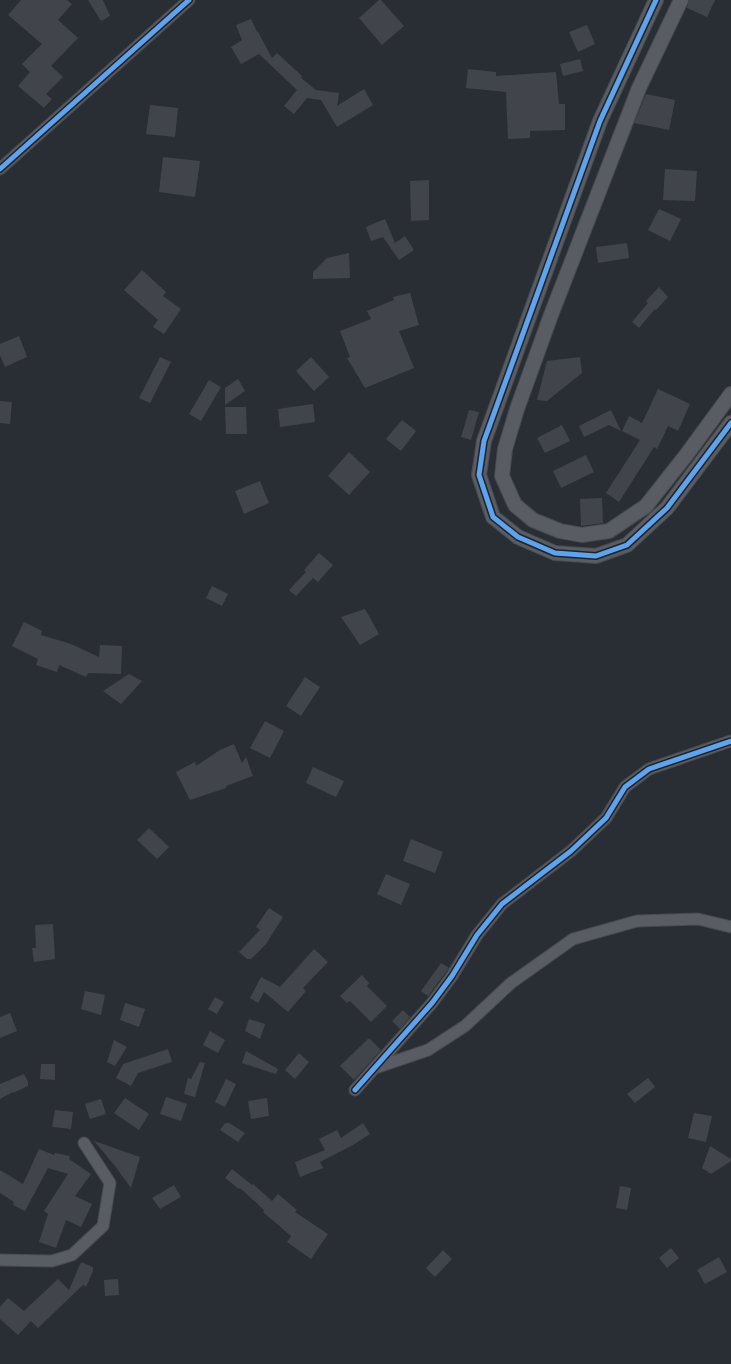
<svg xmlns="http://www.w3.org/2000/svg" width="731" height="1364" viewBox="0 0 731 1364" font-family="'Asap Condensed',sans-serif">
<style>
.building{fill:#41454b}
.lines{fill:none;stroke-linecap:round;stroke-linejoin:round}
.minor-casing{stroke:#474a4f;stroke-width:13}
.tertiary-casing{stroke:#474a4f;stroke-width:16}
.minor{stroke:#595c62;stroke-width:11}
.tertiary{stroke:#595c62;stroke-width:14}
.cycleway-casing{stroke:#1d242e;stroke-width:8}
.cycleway{stroke:#60a3ed;stroke-width:5}
</style>
<rect width="100%" height="100%" fill="#292e34"/>
<path class="building" d="M21,0h46l5,4 -14,16 20,18 -27,28 12,11 -17,17 6,5 -8,9 -26,-22 12,-14 -8,-8 20,-20 -34,-29z
M88,0h15l7,16 -9,5z
M379,0h2l23,26 -22,19 -23,-27z
M689,0h26l-8,17 -20,-9z
M251,19l6,13h1l14,26 5,-5 25,23 -1,2 15,12 23,3 -2,13 27,-17 9,16 -36,22 -16,-27 -14,-2 -13,16 -10,-8 13,-16 -38,-36 -18,10 -10,-17 11,-7 -6,-15z
M587,25l8,19 -17,8 -9,-20z
M580,59l3,12 -20,5 -3,-12z
M468,69l28,3v4l60,-4 3,32h6v26l-35,1v7l-22,1 -2,-47 -40,-4z
M646,94l29,6 -6,30 -35,-7z
M150,105l28,3 -3,29 -29,-3z
M163,157l37,4 -5,36 -36,-5z
M665,169l32,2 -2,30 -32,-1z
M429,180v40l-18,1 -1,-40z
M659,209l22,10 -11,22 -22,-11z
M385,219l10,24 10,-7 9,14 -15,10 -16,-23 -12,4 -5,-14z
M627,243l2,15 -31,5 -2,-16z
M349,253l1,25 -37,1v-7l14,-14z
M142,270l24,22 -3,4 18,13 -17,25 -11,-7 5,-7 -34,-30z
M659,287l9,10 -12,13 -1,-1 -16,19 -7,-6 16,-19 -2,-2z
M410,293l9,32 -20,6 15,37 -49,20 -18,-30 3,-1 -10,-26 31,-12 -4,-8 27,-11 -1,-3z
M19,336l8,21 -22,10 -5,-12v-11z
M160,357l11,5 -21,41 -11,-5z
M311,357l18,20 -15,14 -18,-20z
M580,357l2,16 -35,28 -10,-1 10,-39z
M238,379l7,12 -20,14v-17z
M209,380l12,7 -20,34 -12,-7z
M658,389l32,15 -12,27 -10,-5 -11,23 -3,-2 -35,55 -13,-9 34,-53 -18,-9 7,-15 13,7z
M0,401l12,1 -2,22 -10,-1z
M313,404l2,18 -35,5 -2,-18z
M225,407h21l1,27h-21z
M469,410l10,2 -8,28 -10,-3z
M611,410l10,21 -12,-6 -25,12 -5,-11z
M402,420l14,11 -15,20 -15,-12z
M562,425l8,16 -25,12 -8,-15z
M349,452l21,20 -21,23 -21,-19z
M586,455l8,17 -33,16 -8,-17z
M260,481l9,22 -25,11 -9,-23z
M602,498l1,25 -22,3 -1,-27z
M319,553l14,12 -15,17 -5,-4 -17,18 -7,-6 17,-18 -2,-2z
M212,586l16,8 -6,12 -16,-8z
M365,609l14,25 -19,11 -19,-28z
M24,622l18,9 -1,4 30,9 28,13 1,-12 22,1 -1,28 -33,-1 -2,4 -27,-12 -2,7 -21,-7 2,-6 -26,-13z
M129,674l13,7 -21,23 -18,-13z
M305,677l15,10 -19,29 -15,-10z
M265,721l19,10 -14,27 -20,-10z
M234,744l8,19 4,-6 7,19 -27,10v2l-36,12 -14,-28 19,-10 1,4 24,-16z
M313,767l31,14 -8,16 -30,-14z
M149,828l20,19 -12,12 -20,-19z
M411,839l32,13 -8,21 -32,-12z
M386,874l24,10 -9,21 -24,-11z
M269,908l14,9 -17,27 -15,15h-4l-8,-7 21,-22 -4,-3z
M53,924l2,35 -21,3 -2,-14h4l-1,-23z
M314,949l14,13 -25,26 3,3 -18,21 -24,-20 -6,11 -8,-5 11,-21 19,10z
M441,963l8,5 -21,28 -7,-5z
M362,975l7,8 -2,3 20,20 -16,16 -21,-21 -3,2 -7,-7z
M85,991l20,4 -4,20 -20,-6z
M215,997l9,5 -7,12 -9,-5z
M125,1003l20,6 -6,18 -19,-7z
M403,1010l7,7 -10,12 -8,-8z
M10,1013l7,18 -17,7v-21z
M249,1019l16,5 -5,15 -15,-8z
M210,1031l15,9 -7,13 -15,-8z
M369,1038l12,12 -27,30 -14,-14z
M114,1040l13,7 -12,19 -8,-4z
M168,1049l4,13 -34,11 -7,13 -15,-8 7,-14z
M246,1051l32,18 -2,5 -34,-11z
M299,1053l10,9 -14,17 -10,-9z
M200,1062l5,1 -10,34 -11,-3 4,-16 3,1z
M41,1064h14v16l-15,-1z
M24,1074l4,8v4l-15,7v-1l-13,7v-15z
M648,1078l7,9 -20,16 -8,-9z
M226,1079l10,5 -11,23 -10,-5z
M166,1097l21,7 -6,17 -21,-7z
M125,1098l24,16 -10,16 -25,-17z
M267,1098l2,18 -18,3 -3,-18z
M101,1099l5,15 -16,5 -5,-15z
M55,1110l18,2 -2,17 -19,-2z
M694,1113l18,3 -6,26 -18,-4z
M225,1123h4l16,10 -7,9 -18,-12z
M363,1123l7,11 -17,11 -33,17 3,6 -23,9 -5,-15 30,-12 -6,-11 18,-9 4,8z
M94,1141l46,16 -9,31 -16,-22z
M710,1146l21,13v2l-20,13 -9,-6z
M39,1149l15,6 1,-2 15,3 -1,3 22,15 -16,22 17,8 -11,23 -15,-7 -10,28 -17,-6 9,-28 -4,-3 24,-37 -20,-6 -23,43 -12,-6 1,-3 -14,-9v-23l23,14z
M232,1169l20,16 1,-1 19,17 6,-7 19,16 -2,2 33,22 -17,25 -24,-17 4,-6 -28,-24 1,-2 -24,-22 -1,1 -14,-11z
M174,1185l7,12 -21,12 -8,-11z
M620,1186l11,2 -4,22 -11,-2z
M671,1248l8,10 -12,10 -8,-10z
M443,1250l9,9 -17,18 -9,-9z
M719,1257l8,15 -22,12 -8,-14z
M81,1262l12,5v4l-7,16 -3,-2 -45,43 -7,-7 -13,14 -18,-16v-12l8,-9 16,13 34,-32 11,11z
M118,1279l1,16 -14,1 -1,-16z"/>
<g class="lines">
<g class="minor-casing">
<path id="minor" d="M0,169l189,-169
M378,1067l50,-17 37,-24 46,-43 62,-44 64,-18 61,-2 33,8
M355,1090l77,-87 20,-27 25,-41 25,-31 69,-53 35,-33 19,-31 24,-18 82,-28
M0,1260l52,1 20,-6 31,-29 7,-43 -26,-40"/>
</g>
<g class="tertiary-casing">
<path id="tertiary" d="M656,0l-56,121 -116,320 -5,34 14,42 25,20 37,16 41,3 31,-11 40,-37 64,-85
M681,0l-42,88 -88,227 -34,94 -12,40 -3,27 13,29 18,15 27,11 22,4 27,-4 37,-25 41,-52 44,-60"/>
</g>
<use href="#minor" class="minor"/>
<use href="#tertiary" class="tertiary"/>
<g class="cycleway-casing">
<path id="cycleway" d="M656,0l-56,121 -116,320 -5,34 14,42 25,20 37,16 41,3 31,-11 40,-37 64,-85
M0,169l189,-169
M355,1090l77,-87 20,-27 25,-41 25,-31 69,-53 35,-33 19,-31 24,-18 82,-28"/>
</g>
<use href="#cycleway" class="cycleway"/>
</g>
</svg>
